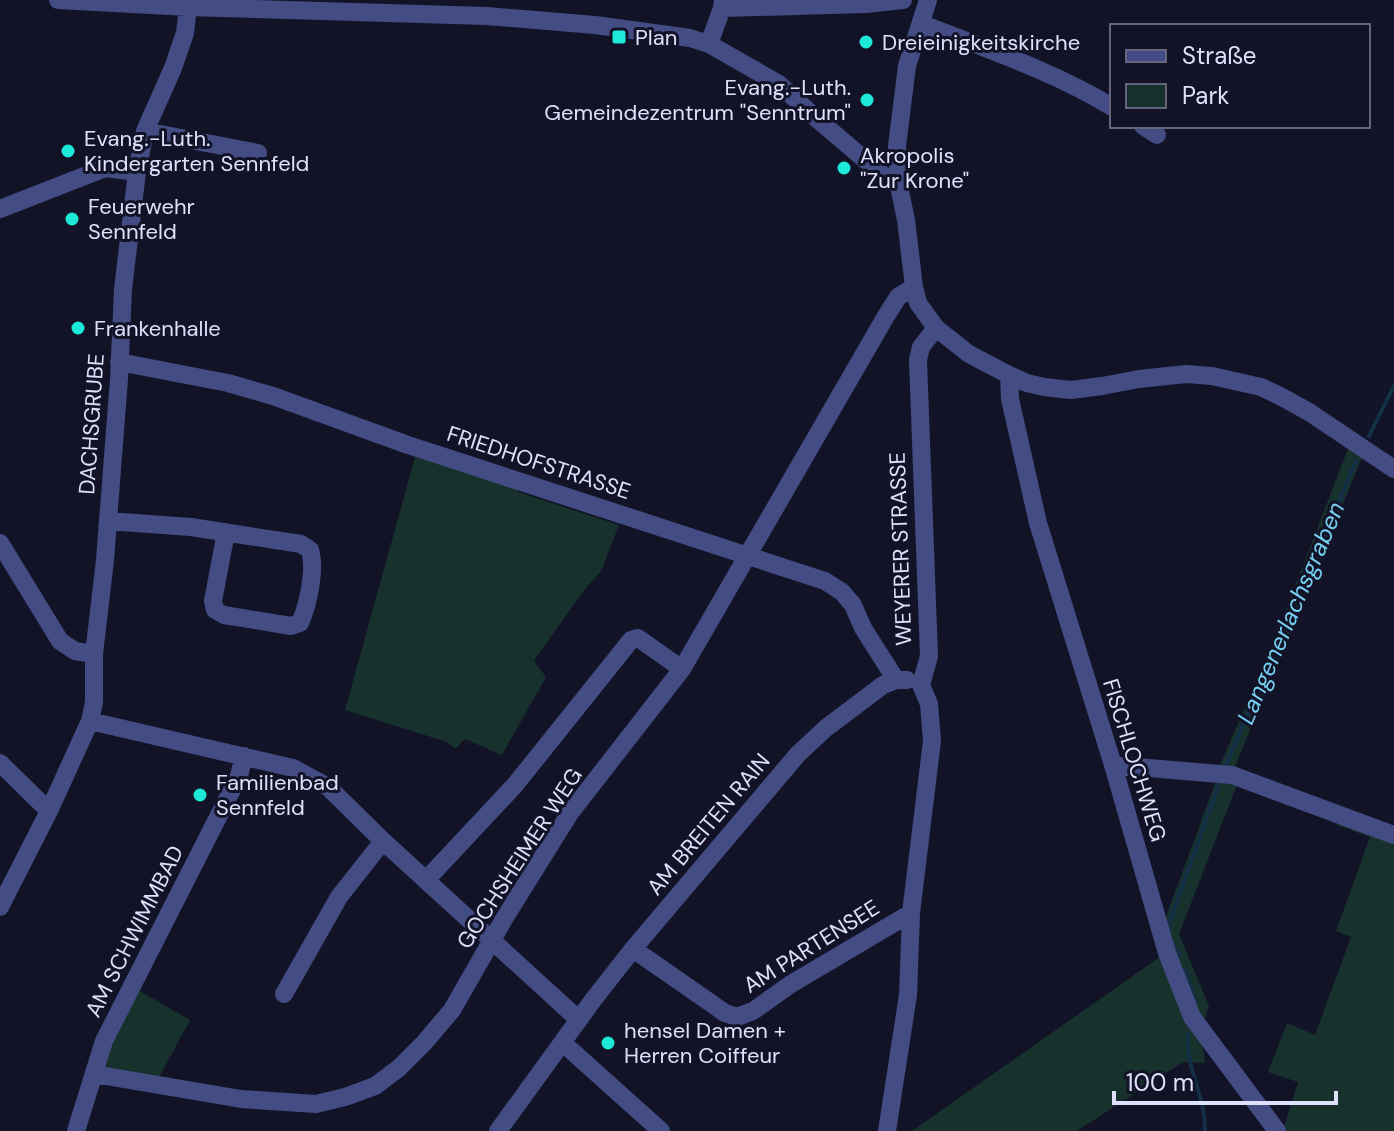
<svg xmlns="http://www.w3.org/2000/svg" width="1394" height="1131" viewBox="0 0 1394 1131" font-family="'DM Sans',sans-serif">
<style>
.green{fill:#17322c}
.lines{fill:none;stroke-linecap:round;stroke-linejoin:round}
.stream{stroke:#133047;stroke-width:4}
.minor{stroke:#434c83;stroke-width:18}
.poi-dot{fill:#1de9d8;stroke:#131328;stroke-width:3}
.labels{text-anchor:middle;stroke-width:6;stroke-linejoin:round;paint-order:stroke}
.poi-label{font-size:22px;fill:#dee0fc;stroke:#131328;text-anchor:start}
.street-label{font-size:22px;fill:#dee0fc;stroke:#131328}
.water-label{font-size:24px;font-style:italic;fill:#76cff1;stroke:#131328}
</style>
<rect width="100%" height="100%" fill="#131328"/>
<path class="green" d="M1351,441l14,9 -133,324 8,3 -61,157 30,72 -8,23 4,34 -22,-1 -106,69h-165l255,-179 -6,-22 58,-157 -2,-1 54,-124z
M415,457l104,32 -1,3 101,33 -18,46 -20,23 -47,67 12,16 -44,78 -37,-16 -10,10 -8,-7 -102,-32z
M1339,815l55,21v295h-111l15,-49 -30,-10 19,-49 28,12 36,-98 -15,-6 34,-94 -33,-12z
M133,987l57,33 -34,63 -60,-11z"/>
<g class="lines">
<path class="stream" d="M1369,436l25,-50
M1226,765l130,-304
M1169,931l1,-10 50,-140
M1173,943l7,12
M1185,970l11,33
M1188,1033c-4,31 18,64 17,98"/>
<path class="minor" d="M58,0l130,7 299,9 108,9 95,13 19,6 70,40 38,35 66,56 16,11
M928,0l-21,66 -10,80 2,40 7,34 8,67 4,16 18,25 33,26 40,21 18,8 17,4 27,3 31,-4 37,-7 47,-5 26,2 49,11 19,9 29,16 85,57
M722,8l144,-4 37,-4
M922,24c64,25 131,47 190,83
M709,44l13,-36 1,-8
M1143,126l14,9
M145,131l113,22
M0,209l105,-41 32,4
M119,362l109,21 45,13 135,49 417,136 17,11 11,13 10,23 33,52
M1009,375l1,24 28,124 75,242 54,188 25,64 85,114
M108,521l83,6 110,17 9,6c6,19 -2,55 -10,73l-9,3 -67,-11 -9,-5 -2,-9 13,-69
M0,543l60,98 15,10 19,3
M90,721l203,47 35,19 55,54 196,179
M0,763l49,48
M1113,765l119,10 162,60
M426,880l89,-95 116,-145 7,-2 44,31
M0,907l49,-96 41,-90 4,-19v-48l11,-94 14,-181 4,-90 14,-117 8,-41 28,-63 12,-35 3,-26
M633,949l92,64 12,4 16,-6 38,-27 120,-71
M284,994l55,-97 44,-56
M563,1043l98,88
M94,1074l147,25 75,5 29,-7 30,-11 24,-18 25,-25 28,-33 52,-91 66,-106 112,-144 204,-353 12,-19 16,-10
M76,1131l28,-90 135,-265 5,-20
M498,1131l95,-131 40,-51 165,-195 28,-26 57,-43 13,-5h11
M887,1131l21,-136 3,-82 21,-172 -3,-37 -8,-19 8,-29 -11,-296 3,-13 15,-19"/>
</g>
<g class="poi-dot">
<rect x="611" y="29" width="16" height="16" rx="4"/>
<circle cx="866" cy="42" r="8"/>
<circle cx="867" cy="100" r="8"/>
<circle cx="68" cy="151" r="8"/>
<circle cx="844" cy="168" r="8"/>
<circle cx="72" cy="219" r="8"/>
<circle cx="78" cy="328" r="8"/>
<circle cx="200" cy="795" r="8"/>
<circle cx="608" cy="1043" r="8"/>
</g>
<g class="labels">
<g class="poi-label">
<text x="635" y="45">Plan</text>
<text x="882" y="50">Dreieinigkeitskirche</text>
<text x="851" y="95" text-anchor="end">Evang.-Luth.<tspan x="851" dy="25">Gemeindezentrum "Senntrum"</tspan></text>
<text x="84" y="146">Evang.-Luth.<tspan x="84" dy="25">Kindergarten Sennfeld</tspan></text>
<text x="860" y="163">Akropolis<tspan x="860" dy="25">"Zur Krone"</tspan></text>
<text x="88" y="214">Feuerwehr<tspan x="88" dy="25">Sennfeld</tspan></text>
<text x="94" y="336">Frankenhalle</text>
<text x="216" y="790">Familienbad<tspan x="216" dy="25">Sennfeld</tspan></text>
<text x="624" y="1038">hensel Damen +<tspan x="624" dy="25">Herren Coiffeur</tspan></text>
</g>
<g class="street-label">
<text transform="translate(91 424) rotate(-86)" y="8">DACHSGRUBE</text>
<text transform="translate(539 462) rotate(18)" y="8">FRIEDHOFSTRASSE</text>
<text transform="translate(900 549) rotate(-92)" y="8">WEYERER STRASSE</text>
<text transform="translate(1135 760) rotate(73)" y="8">FISCHLOCHWEG</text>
<text transform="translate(708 824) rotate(-50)" y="8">AM BREITEN RAIN</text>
<text transform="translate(519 858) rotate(-57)" y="8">GOCHSHEIMER WEG</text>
<text transform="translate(134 931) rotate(-63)" y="8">AM SCHWIMMBAD</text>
<text transform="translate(811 946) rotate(-32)" y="8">AM PARTENSEE</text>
</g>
<g class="water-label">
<text transform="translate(1291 613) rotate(-67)" y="8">Langenerlachsgraben</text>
</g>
</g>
<rect x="1110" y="24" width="260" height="104" fill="#131328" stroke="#64657d" stroke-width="2"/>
<rect x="1126" y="50" width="40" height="12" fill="#434c83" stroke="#64657d" stroke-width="2"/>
<text x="1182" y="64" font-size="24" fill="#dee0fc">Straße</text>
<rect x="1126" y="84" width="40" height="24" fill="#17322c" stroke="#64657d" stroke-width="2"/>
<text x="1182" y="104" font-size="24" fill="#dee0fc">Park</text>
<path d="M1114 1091v12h222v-12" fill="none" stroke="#dee0fc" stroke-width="4"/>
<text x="1126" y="1091" font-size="24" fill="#dee0fc" stroke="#131328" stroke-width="6" paint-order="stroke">100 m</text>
</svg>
